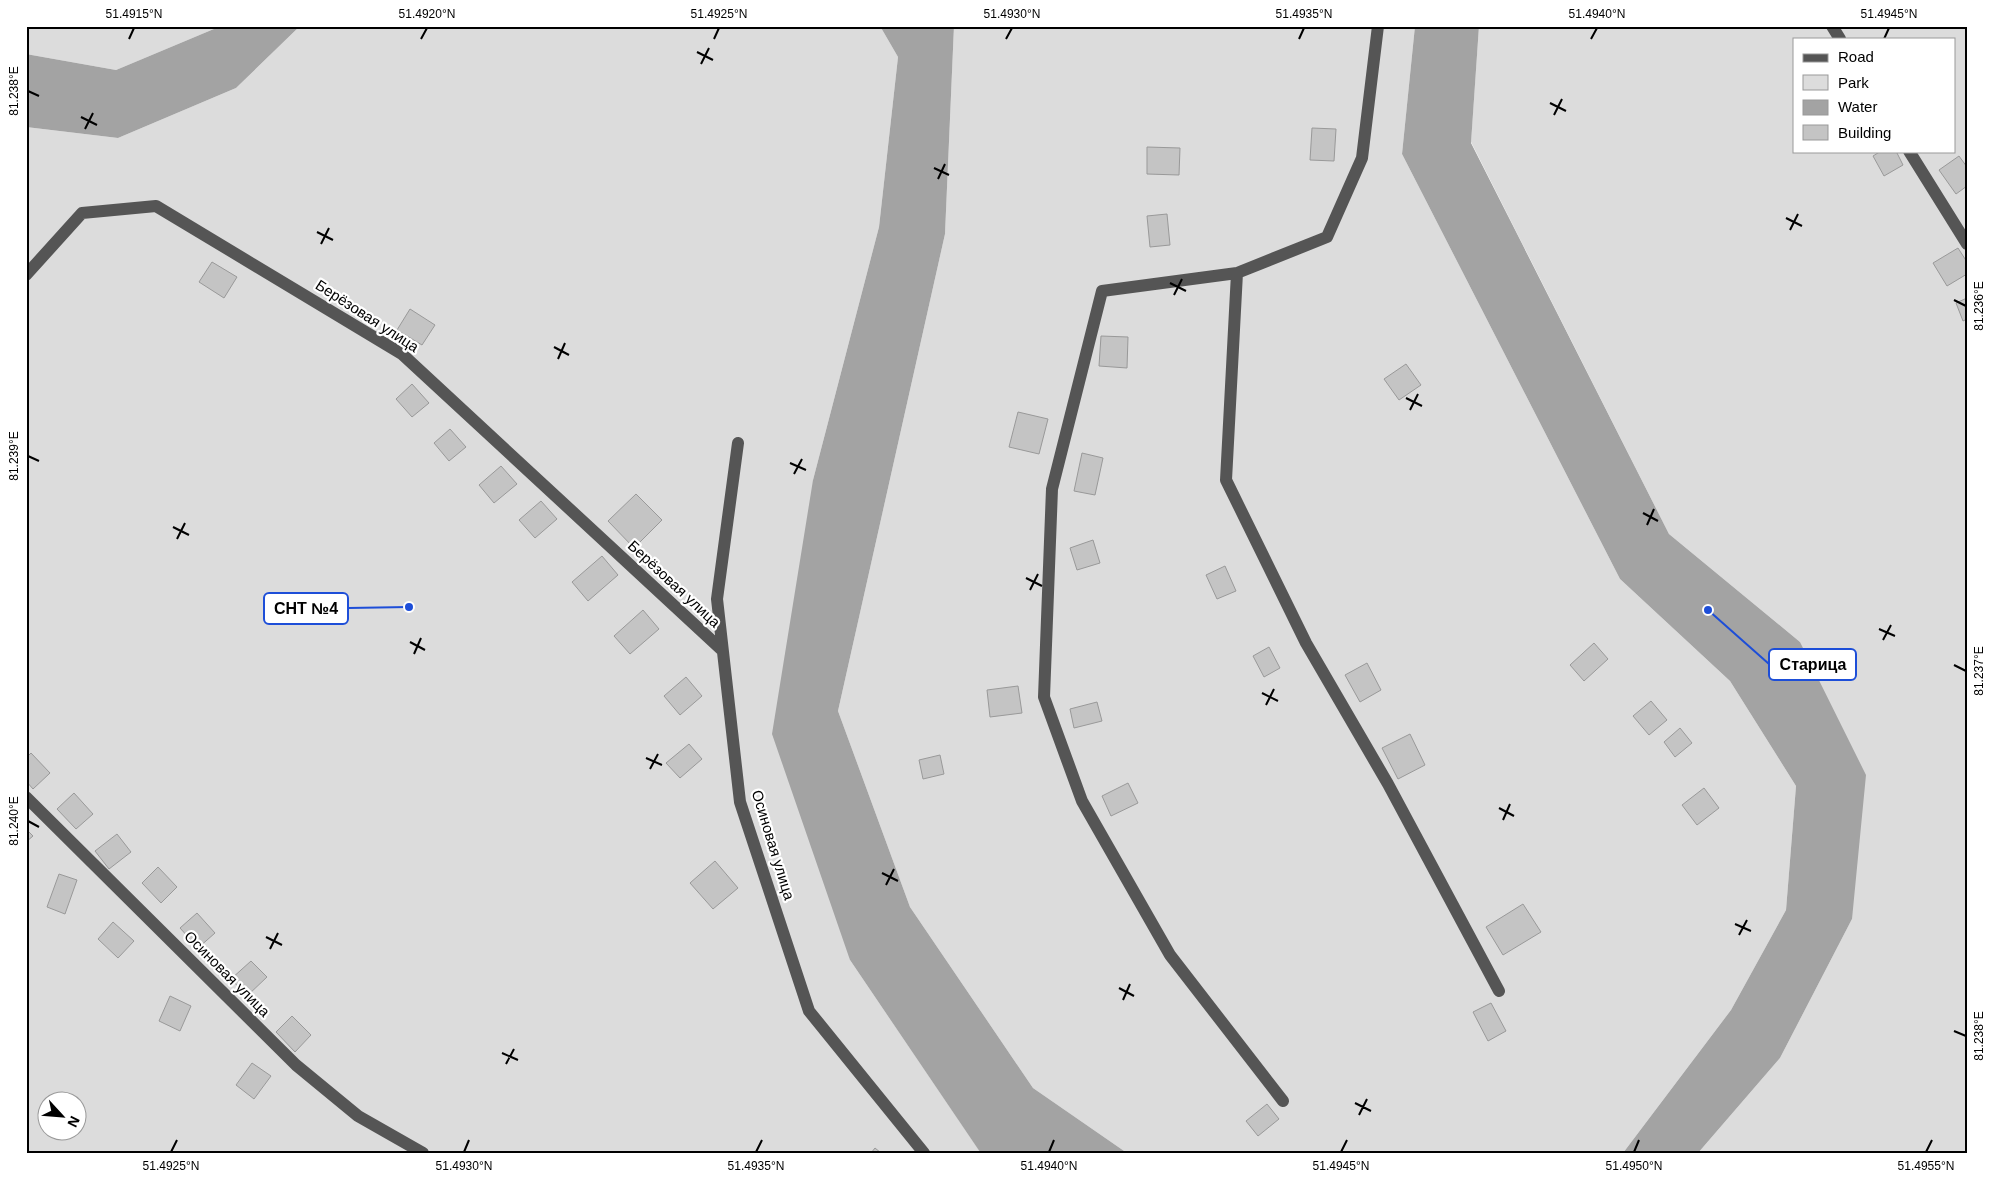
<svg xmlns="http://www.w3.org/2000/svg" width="1993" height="1179" viewBox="0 0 1993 1179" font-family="Helvetica,sans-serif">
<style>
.green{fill:#dcdcdc;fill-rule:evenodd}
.water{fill:#a3a3a3}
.building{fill:#c4c4c4;stroke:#999}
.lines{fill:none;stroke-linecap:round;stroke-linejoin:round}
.minor{stroke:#555;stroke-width:12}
.ticks{fill:none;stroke:#000;stroke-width:2}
.labels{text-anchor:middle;stroke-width:4.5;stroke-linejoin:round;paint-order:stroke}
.street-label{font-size:15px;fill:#000;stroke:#fff}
.leader{fill:none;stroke:#1d4ed8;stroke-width:2}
.callout-dot{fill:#1d4ed8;stroke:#fff;stroke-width:2}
.callout{fill:#fff;stroke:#1d4ed8;stroke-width:2}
.callout-label{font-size:16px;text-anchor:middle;font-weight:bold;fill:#000}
.neatline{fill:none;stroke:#000;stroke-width:2}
.ticks-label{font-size:12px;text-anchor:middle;fill:#000}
</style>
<rect width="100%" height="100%" fill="#fff"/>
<path class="green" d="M26,26h195l-105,44 -90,-16z
M300,26h580l18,31 -19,170 -66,253 37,480 131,193h-955v-1026l92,11 118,-50zM48,1102h30v30h-30z
M954,26h461l-13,128 218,425 110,102 66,105 -10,124 -55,100 -108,143h-496l-94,-65 -123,-181 -72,-196 107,-477z
M1479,26h488v1127h-269l82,-95 72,-139 -52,-277 -131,-108 -198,-392zM1794,39h160v112h-160z"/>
<path class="water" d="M221,26h79l-64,62 -118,50 -92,-11v-73l90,16z
M880,26h74l-9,208 -107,477 72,196 123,181 94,65 -147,-1 -130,-192 -78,-226 41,-254 66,-253 19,-170z
M1415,26h64l-8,117 198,391 131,108 66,133 -14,144 -72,139 -82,95h-75l108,-143 55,-100 10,-124 -66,-105 -110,-102 -218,-425z"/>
<path class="building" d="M1312,128l24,1 -2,32 -24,-1z
M1147,147l33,1 -1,27 -32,-1z
M1881,151h15l7,14 -19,11 -11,-20z
M1959,156l8,11v19l-11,8 -17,-24z
M1167,214l3,31 -20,2 -3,-31z
M1958,248l9,14v12l-20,12 -14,-23z
M212,262l25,15 -13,21 -25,-16z
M1967,298v21l-4,2 -7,-18z
M410,309l25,16 -13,20 -25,-15z
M1101,336l27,1 -1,31 -28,-2z
M1406,364l15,21 -22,15 -15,-21z
M412,384l17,19 -17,14 -16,-18z
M1018,412l30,7 -9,35 -30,-7z
M450,429l16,18 -17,14 -15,-18z
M1082,453l21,5 -8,37 -21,-4z
M501,466l16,18 -23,19 -15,-18z
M636,494l26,26 -28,28 -26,-27z
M541,501l16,18 -22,19 -16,-18z
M1093,540l7,23 -23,7 -7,-22z
M602,556l16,19 -30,26 -16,-19z
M1225,566l11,25 -19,8 -11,-24z
M643,610l16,19 -29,25 -16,-18z
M1594,643l14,16 -24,22 -14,-16z
M1269,647l11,21 -16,9 -11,-21z
M1367,663l14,27 -21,12 -15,-27z
M686,677l16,19 -22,19 -16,-19z
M1018,686l4,27 -32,4 -3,-27z
M1651,701l16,19 -18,15 -16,-19z
M1097,702l5,19 -28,7 -4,-19z
M1680,728l12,15 -17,14 -11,-15z
M1410,734l15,31 -27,14 -16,-31z
M689,744l13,15 -22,19 -14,-15z
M31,753l19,20 -17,16 -7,-8v-23z
M940,755l4,19 -21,5 -4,-19z
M1128,783l10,20 -27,13 -9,-20z
M1704,788l15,20 -22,17 -15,-20z
M74,793l19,21 -17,15 -19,-20z
M26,829l7,7 -7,6z
M117,834l14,18 -22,17 -14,-18z
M715,861l23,27 -25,21 -23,-26z
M158,867l19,20 -16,16 -19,-20z
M59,874l18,6 -12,34 -18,-7z
M1523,904l18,28 -38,23 -17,-28z
M197,913l18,20 -17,15 -18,-20z
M113,922l21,19 -16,17 -20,-19z
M251,961l16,16 -20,19 -16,-17z
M170,996l21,10 -11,25 -21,-10z
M1491,1003l15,28 -18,10 -15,-29z
M292,1016l19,19 -16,17 -19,-20z
M252,1063l19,13 -17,23 -18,-14z
M1267,1104l12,15 -21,17 -12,-15z
M875,1148l6,5h-10z"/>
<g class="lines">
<path class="minor" d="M1832,26l8,13
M1909,151l58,93
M1237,273l-11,207 80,163 82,141 111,207
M26,275l56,-62 74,-7 246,148 320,296
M738,443l-21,156 23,203 69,209 115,142
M26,797l270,268 62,51 65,37
M1283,1101l-113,-146 -88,-154 -38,-104 8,-208 50,-198 135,-18 90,-36 35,-79 16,-132"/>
</g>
<path class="ticks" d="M129,39l5,-11M421,39l6,-11M714,39l5,-11M1006,39l6,-11M1299,39l5,-11M1591,39l6,-11M1884,39l5,-11M697,52l16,8M701,64l8,-16M28,91l11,5M1550,103l16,8M1554,115l8,-16M81,117l16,8M85,129l8,-16M934,168l15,7M938,179l7,-15M1786,218l16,8M1790,230l8,-16M317,232l16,8M321,244l8,-16M1170,283l16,8M1174,295l8,-16M1954,300l12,6M554,347l15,8M558,359l7,-16M1406,398l16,8M1410,410l8,-16M28,456l11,5M790,463l16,7M794,474l8,-15M1643,513l15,8M1647,525l7,-16M173,527l16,8M177,539l8,-16M1026,578l16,8M1030,590l8,-16M1879,629l16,7M1883,640l8,-15M410,642l15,8M414,654l7,-16M1954,665l12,6M1262,693l16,8M1266,705l8,-16M646,758l16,7M650,769l8,-15M1499,808l15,8M1503,820l7,-16M28,821l11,6M882,873l16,8M886,885l8,-16M1735,924l16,7M1739,935l8,-15M266,937l16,8M270,949l8,-16M1119,988l15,8M1123,1000l7,-16M1954,1031l12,5M502,1053l16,7M506,1064l8,-15M1355,1103l16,8M1359,1115l8,-16M171,1152l6,-12M464,1152l5,-12M756,1152l6,-12M1049,1152l5,-12M1341,1152l6,-12M1634,1152l5,-12M1926,1152l6,-12"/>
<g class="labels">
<g class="street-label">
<text transform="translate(367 316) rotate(33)" y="5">Берёзовая улица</text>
<text transform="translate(674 584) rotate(43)" y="5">Берёзовая улица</text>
<text transform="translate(773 845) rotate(73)" y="5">Осиновая улица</text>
<text transform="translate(227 974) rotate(45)" y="5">Осиновая улица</text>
</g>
</g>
<path class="leader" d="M409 607L348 608M1708 610L1769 664"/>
<g class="callout-dot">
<circle cx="409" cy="607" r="5"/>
<circle cx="1708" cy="610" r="5"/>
</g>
<g class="callout">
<rect x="264" y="593" width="84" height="31" rx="5"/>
<rect x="1769" y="649" width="87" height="31" rx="5"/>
</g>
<g class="callout-label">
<text x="306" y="614">СНТ №4</text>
<text x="1813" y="670">Старица</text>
</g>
<rect width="1993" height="1179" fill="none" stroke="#ffffff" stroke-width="55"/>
<rect x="1793" y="38" width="162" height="115" fill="#ffffff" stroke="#999999"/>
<rect x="1803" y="54" width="25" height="8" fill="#555555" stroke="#999999"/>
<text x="1838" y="62" font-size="15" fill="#000000">Road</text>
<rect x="1803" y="75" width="25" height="15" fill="#dcdcdc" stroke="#999999"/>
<text x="1838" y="88" font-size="15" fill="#000000">Park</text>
<rect x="1803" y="100" width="25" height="15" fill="#a3a3a3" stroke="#999999"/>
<text x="1838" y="112" font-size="15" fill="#000000">Water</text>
<rect x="1803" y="125" width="25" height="15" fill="#c4c4c4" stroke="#999999"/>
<text x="1838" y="138" font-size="15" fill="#000000">Building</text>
<g transform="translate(62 1116) rotate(116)"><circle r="24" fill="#ffffff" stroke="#999999"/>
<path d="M0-4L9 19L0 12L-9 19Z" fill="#000000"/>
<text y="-8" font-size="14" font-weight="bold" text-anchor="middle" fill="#000000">N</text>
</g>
<rect x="28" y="28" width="1938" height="1124" class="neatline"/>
<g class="ticks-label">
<text x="134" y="18">51.4915°N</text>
<text x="427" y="18">51.4920°N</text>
<text x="719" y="18">51.4925°N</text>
<text x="1012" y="18">51.4930°N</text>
<text x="1304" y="18">51.4935°N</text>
<text x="1597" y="18">51.4940°N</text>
<text x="1889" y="18">51.4945°N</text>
<text transform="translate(14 91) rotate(-90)" y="4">81.238°E</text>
<text transform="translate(1979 306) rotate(-90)" y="4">81.236°E</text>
<text transform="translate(14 456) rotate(-90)" y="4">81.239°E</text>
<text transform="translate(1979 671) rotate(-90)" y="4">81.237°E</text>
<text transform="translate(14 821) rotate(-90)" y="4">81.240°E</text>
<text transform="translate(1979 1036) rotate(-90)" y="4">81.238°E</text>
<text x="171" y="1170">51.4925°N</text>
<text x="464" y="1170">51.4930°N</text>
<text x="756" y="1170">51.4935°N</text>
<text x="1049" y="1170">51.4940°N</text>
<text x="1341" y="1170">51.4945°N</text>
<text x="1634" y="1170">51.4950°N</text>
<text x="1926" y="1170">51.4955°N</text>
</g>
</svg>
